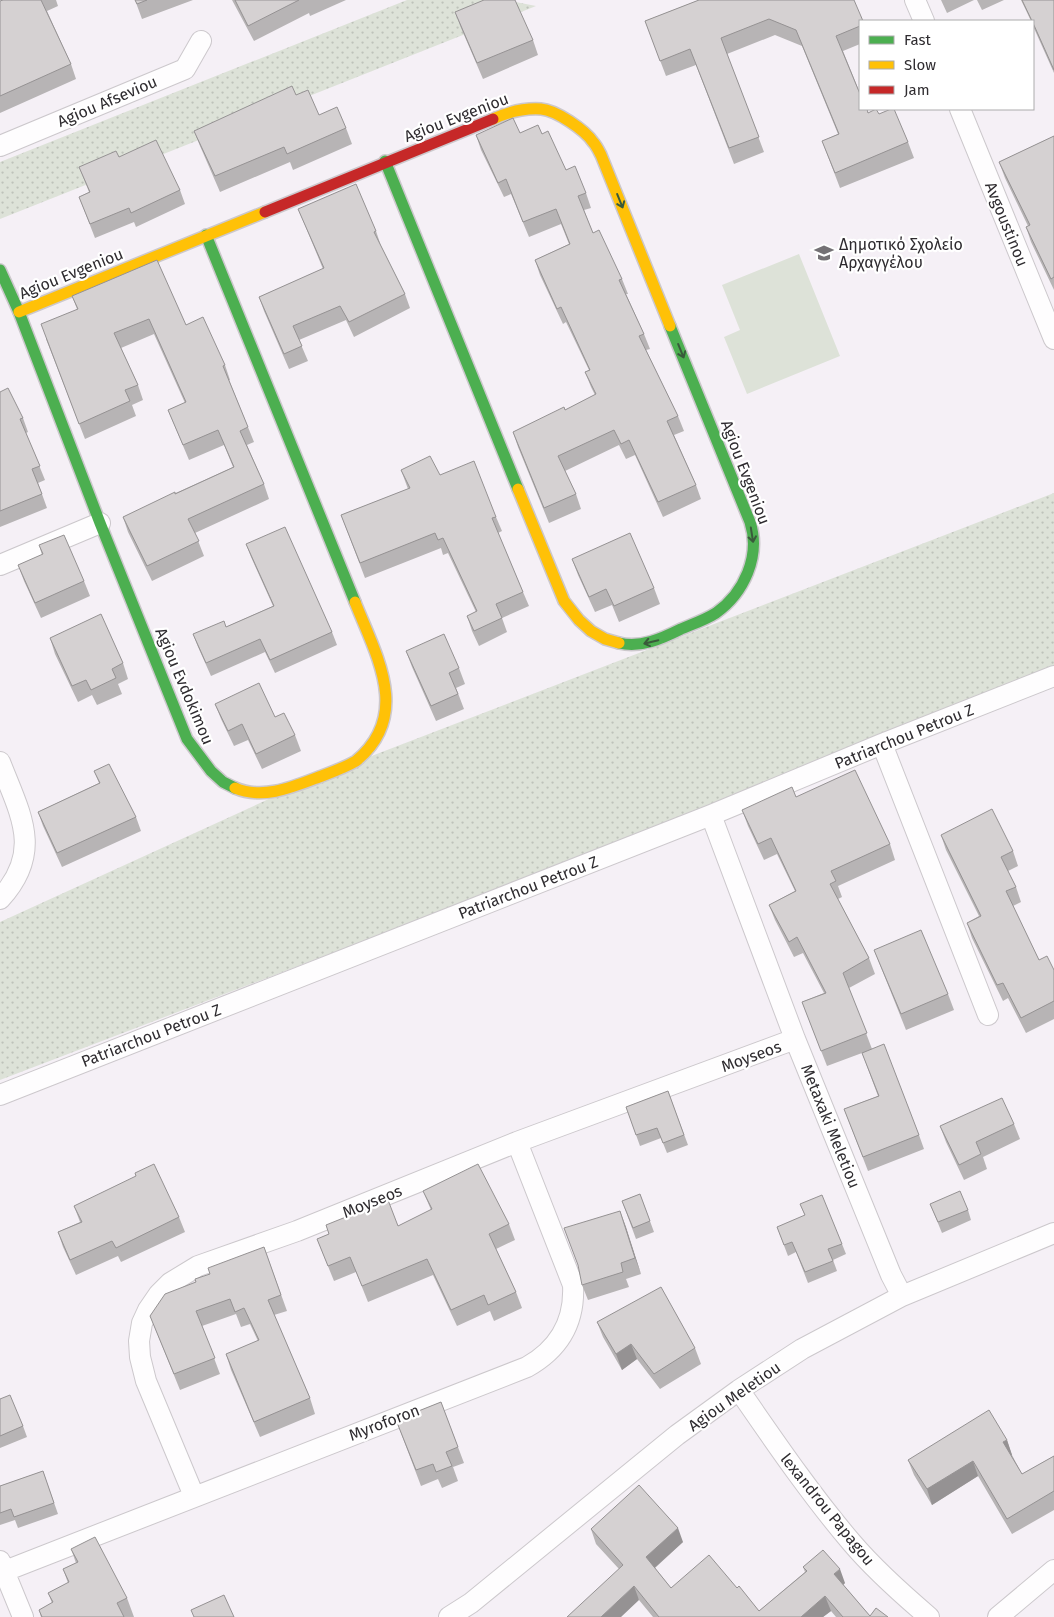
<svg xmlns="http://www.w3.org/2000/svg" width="1054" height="1617" viewBox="0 0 1054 1617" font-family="'Fira Sans',sans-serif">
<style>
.green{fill:url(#green-dots)}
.pitch{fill:#dde2d8}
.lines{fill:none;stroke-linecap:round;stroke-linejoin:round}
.street-casing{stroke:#ccc8cc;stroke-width:22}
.fast-casing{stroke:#ccc8cc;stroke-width:14}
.slow-casing{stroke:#ccc8cc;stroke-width:14}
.jam-casing{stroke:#ccc8cc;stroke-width:14}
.street{stroke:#fefdfe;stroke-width:20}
.fast{stroke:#4caf50;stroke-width:11}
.slow{stroke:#ffc107;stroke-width:11}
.jam{stroke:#c62828;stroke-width:11}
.wall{fill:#b7b4b5}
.shaded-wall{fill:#959293}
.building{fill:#d5d1d2;stroke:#959293}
.oneway{stroke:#395a3b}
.labels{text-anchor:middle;stroke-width:4.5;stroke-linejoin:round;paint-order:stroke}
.street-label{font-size:16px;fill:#2f2c30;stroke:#fff}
.poi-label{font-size:16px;fill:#2f2c30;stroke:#fff;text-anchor:start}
</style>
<defs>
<pattern id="green-dots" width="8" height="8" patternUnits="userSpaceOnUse" patternTransform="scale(1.25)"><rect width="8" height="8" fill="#dde2d8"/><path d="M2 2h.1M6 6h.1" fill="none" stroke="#bec2ba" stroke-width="1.8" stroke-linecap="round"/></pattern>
</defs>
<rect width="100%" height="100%" fill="#f5f0f6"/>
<path class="green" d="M407,0h99l30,6 -536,213v-57z
M1054,493v184l-1054,403v-158l317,-145z"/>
<path class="pitch" d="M799,254l41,102 -93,38 -23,-57 16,-7 -18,-45z"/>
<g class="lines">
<g class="street-casing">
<path id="street" d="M915,0l9,21
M960,109l94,230
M0,146l185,-77 16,-28
M0,565l100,-42
M882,744l106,271
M0,762c20,52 44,89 0,137
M711,815l84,224 96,236 11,21
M0,1095l711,-280 171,-71 172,-68
M739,1390c36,52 72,105 113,153 23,27 50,51 77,74
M194,1496l-48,-115 -6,-24 -1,-16 3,-18 6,-13 11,-16 11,-11 28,-17 99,-35 220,-89 278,-103
M0,1561l23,56
M5,1571l522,-204c32,-18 48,-45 46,-82l-56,-143
M449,1617l22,-14 206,-168 62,-45 63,-41 100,-53 152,-63
M998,1617l56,-47"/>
</g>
<g class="fast-casing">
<path id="fast" d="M385,161l133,328
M206,235l149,367
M0,270l19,42 81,211 87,216 24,32 12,11 12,6
M619,643c22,5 42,-4 62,-14 12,-5 24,-9 35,-16 28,-20 45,-57 34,-91l-80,-196"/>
</g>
<g class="slow-casing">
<path id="slow" d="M493,119c15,-7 31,-11 48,-10 15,1 44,21 52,33 3,3 6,9 8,13l69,171
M19,312l246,-100
M518,489l46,112 15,19 12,11 14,8 14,4
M235,788c28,12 58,-1 84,-11 13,-5 25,-9 37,-16 56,-46 20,-106 -1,-159"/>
</g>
<g class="jam-casing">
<path id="jam" d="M265,212l228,-93"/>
</g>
<use href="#street" class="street"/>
<use href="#fast" class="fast"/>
<use href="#slow" class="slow"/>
<use href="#jam" class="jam"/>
</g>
<path class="wall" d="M3,0h53l2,6 -11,5 24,53 5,15 -76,34v-112z
M135,0h58l-51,19z
M232,0h114l-36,16 -1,-3 -55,28z
M699,0l161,21v23l-17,7 25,62 11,1 29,28 6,16 -74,30 -18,-47 16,-7 -36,-88 -27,-11 -48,19 37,98 -30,12 -38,-99 -30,11 -21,-55z
M941,0h33l-27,13z
M977,0h27l-22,10z
M1021,0h33v73l-21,-47v-5h-2z
M455,12l78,28 5,15 -55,24 -22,-51z
M296,95l23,20 27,13 6,16 -59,26 -3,-8 -70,30 -20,-46 -6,-15z
M520,133l22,1 24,36 20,23 5,15 -7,2 9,23 29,46 6,15h-2l18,40 6,15 -4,1 32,66 6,15 -10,4 22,50 5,14 -38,18 -28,-62 -9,4 -7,-14 -54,26 11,23 5,15 -32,14 -31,-76 -5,-15 52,-22 30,-15 -4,-8 -6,-15 4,-2 -23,-48 -3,2 -23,-49 -5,-15 34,-16 -8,-20 -32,13 -18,-43 -7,3 -23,-47 -5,-15z
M1054,136v154l-23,-48 -5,-15 2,-1 -23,-48 -6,-16z
M119,157l61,33 5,14 -49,23 -2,-5 -39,16 -16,-41 10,-5 -10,-25z
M298,209l78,22 5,15 24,48 5,14 -56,29 -8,-17 -47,20 9,21 -19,8 -25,-58 -5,-14 64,-28 -19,-46z
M72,296l114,29 39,40 5,15h-1l25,62 -7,3 17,39 5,15 -74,34 9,23 -52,25 -24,-49 -5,-15 110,-50 -9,-22 -35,15 -21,-50 17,-7 -31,-69 -33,14 17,37 5,15 -11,5 4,11 -51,23 -39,-100 31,-30z
M0,392l23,26 5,14 -2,1 19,47 -7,3 9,25 -47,19z
M401,470l39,5 56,42 6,14 -4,2 25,59 6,14 -27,12 5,14 -28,14 -7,-15 -5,-15 9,-4 -28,-59 -5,2 -2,-7 -76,30 -24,-63 67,-26z
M246,544l86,88 5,13 -62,28 -10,-21 -54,24 -13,-29 -5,-13 33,-7 47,-21 -22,-49z
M39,545l45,36 6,15 -49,22 -17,-37 -6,-16 24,-10z
M572,559l82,29 6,16 -41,18 -7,-17 -17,7 -17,-37z
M50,638l73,25 5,16 -10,5 4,10 -25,11 -5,-10 -14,7 -23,-48z
M406,651l53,17 6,16 -9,4 8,21 -28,12 -24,-54z
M215,704l60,13 20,18 6,16 -39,18 -14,-29 -14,6 -13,-27z
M94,771l42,46 5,14 -79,36 -19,-41 -5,-14 61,-29z
M796,797l94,47 5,16 -57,26 4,11 -4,2 31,59 6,16 -26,14 23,61 47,86 5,14 -56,22 -24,-62 34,-13 -16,-43 -35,13 -25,-64 22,-9 -21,-40 -9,4 -19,-37 -6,-15 26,-14 -18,-37 -13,6 -16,-34 -6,-16z
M941,835l72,16 5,15 -10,5 8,16 5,15 -8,4 26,54 15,10v49l-28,14 -18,-35 -5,3 -31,-63 -5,-15 12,-7 -33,-66z
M874,950l74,44 6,16 -48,20z
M668,1091l20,54 -21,8 -6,-15 -21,8 -14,-39z
M1014,1124l6,15 -37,18 4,12 -23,11 -18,-38 -6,-16z
M423,1191l86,33 6,16 -19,9 20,43 6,16 -28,13 -4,-10 -33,15 -24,-51 -65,27 -12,-30 -22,9 -17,-42 12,-5 -3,-9 72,1 33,-16z
M640,1194l14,38 -18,7 -14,-38z
M800,1204l42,40 4,10 -13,6 4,11 -29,12 -12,-31 -8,4 -11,-29 28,-11z
M930,1204l38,6 3,10 -29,13z
M74,1206l105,11 6,15 -64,30 -3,-6 -42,19 -13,-28 -5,-15 22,-10z
M620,1211l21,63 -15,5 3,8 -41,13 -6,-15z
M264,1247l23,64 -13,4 36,83 5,16 -55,23 -29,-67 -5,-16 32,-13 -8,-17 -9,3 -5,-13 -34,12 18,48 -40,16 -30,-74 46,-34 14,-8z
M597,1322l98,26 6,16 -41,25 -23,-30 -15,11 -19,-33z
M0,1399l23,27 4,11 -27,11z
M441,1402l23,61 -11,4 5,14 -16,7 -4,-9 -17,7 -25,-66z
M1007,1440l5,15 10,19 32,-18v54l-42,24 -34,-58 -46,29 -18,-30 -6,-15z
M43,1471l15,43 -40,14 -3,-8 -15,5v-39z
M591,1529l92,13 -28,26 16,20h66l22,23 46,-39 -2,-5 42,16 -2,2 27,31 18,1h-52l-5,-6 -8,6h-170l-14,-17 -20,-31 -23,-25z
M71,1549l56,49 7,19h-93l-2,-7 13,-7 -4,-10 20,-10 -5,-14 13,-6z"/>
<path class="shaded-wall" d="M620,1211l6,16 15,47 -6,-16z
M631,1344l6,15 -15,11 -6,-16z
M1007,1440l5,15 -3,2 -6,-15z
M973,1461l5,15 -46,29 -5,-16z
M678,1528l5,14 -32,29 -5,-14z
M840,1569l5,14 -6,6 -5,-15z
M634,1586l5,14 -18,17h-20z
M825,1596l6,15 -8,6h-22z"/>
<path class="building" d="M3,0h38l30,64 -71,32v-95z
M135,0h12l-10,4z
M235,0h64l-51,26z
M484,0h31l18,40 -56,23 -22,-51z
M699,0h155l9,21h-3v5l-24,10 24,58v15h7l1,4 8,-4 3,5 12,-5h3l14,33 -73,31 -13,-32 17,-7 -43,-104 -27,-11 -48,19 38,99 -30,11 -39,-99 -30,12 -15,-40z
M1022,0h32v70l-21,-47v-2h-1z
M292,86l4,9 12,-5 11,25 18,-8 9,21 -59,26 -3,-7 -69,29 -21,-45z
M513,118l7,15 18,-8 4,9 6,-3 18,39 9,-4 11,27 -8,3 15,37 6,-3 23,49 -3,1 25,54 -5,2 39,80 -11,5 29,64 -38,17 -29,-62 -8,4 -7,-14 -56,26 18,38 -32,14 -31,-76 51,-25 1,3 31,-16 -11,-22 5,-2 -29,-63 -4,2 -22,-49 35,-16 -14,-35 -33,13 -17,-43 -8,4 -22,-48z
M1054,136v141l-3,2 -25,-52 4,-2 -31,-63z
M156,140l24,50 -49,23 -2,-5 -39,16 -11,-27 11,-5 -11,-25 37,-16 3,6z
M356,184l20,47 -2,1 31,62 -56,28 -9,-16 -47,20 9,20 -18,8 -25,-57 65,-29 -26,-59z
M157,260l29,65 17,-8 22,48 -2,1 25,61 -8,4 24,53 -76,35 11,22 -52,25 -24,-49 52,-25v2l59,-27 -16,-37 -35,15 -15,-35 18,-8 -37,-83 -35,14 24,52 -13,5 5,11 -51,23 -38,-100 37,-15 -6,-13z
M8,388l15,30 -3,1 20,47 -8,3 10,25 -42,17v-119z
M430,456l10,19 34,-14 22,56 -4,1 31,74 -27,12 6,14 -28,13 -7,-15 10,-5 -34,-73 -5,2 -3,-7 -75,30 -19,-48 69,-27 -9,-18z
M285,527l47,105 -62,28 -10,-21 -54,24 -13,-29 31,-13 2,6 48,-21 -28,-62z
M630,533l24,55 -40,18 -8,-17 -17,8 -17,-38z
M64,535l20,46 -49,22 -17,-38 25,-11 -4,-9z
M101,614l22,49 -11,6 4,9 -25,12 -5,-10 -14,6 -22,-48z
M444,634l15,34 -10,5 9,21 -27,12 -25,-55z
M259,683l16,34 9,-4 11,22 -39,19 -14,-30 -14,7 -13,-27z
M109,764l27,53 -79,36 -19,-41 62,-29 -6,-12z
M855,770l35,74 -59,27 5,10 -6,3 39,74 -26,15 24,60 -46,18 -19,-49 24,-9 -29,-56 -8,5 -20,-37 27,-14 -25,-53 -13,6 -16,-34 50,-23 4,10z
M992,809l21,42 -12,6 15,30 -10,4 33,69 8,-4 7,14v31l-33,17 -18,-35 -6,2 -30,-62 14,-7 -40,-81z
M921,930l27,64 -47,20 -27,-64z
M884,1044l35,91 -56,22 -19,-48 35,-13 -17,-43z
M668,1091l16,44 -21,8 -6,-15 -21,7 -10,-28z
M1002,1098l12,26 -38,18 5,12 -22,11 -19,-39z
M154,1164l25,53 -63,31 -4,-7 -42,19 -12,-28 24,-10 -8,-16 62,-30 -1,-3z
M478,1164l31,60 -20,10 27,58 -28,13 -4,-10 -33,15 -24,-51 -65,27 -12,-29 -22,9 -11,-27 12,-5 -3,-9 62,-25 10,26 34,-17 -9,-18z
M960,1191l8,19 -30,12 -8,-18z
M640,1194l10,27 -17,7 -11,-27z
M822,1195l20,49 -14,5 5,12 -28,11 -13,-30 -8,3 -7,-18 28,-12 -5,-11z
M620,1211l15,47 -14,5 2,9 -41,13 -4,-20 -14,-37z
M264,1247l17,48 -13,5 42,98 -56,24 -28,-68 33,-14 -15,-32 -9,4 -5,-13 -34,12 19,47 -41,16 -24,-58 15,-22 31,-12 -1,-3 15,-5 -2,-6z
M661,1287l34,61 -41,26 -23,-30 -15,10 -19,-32z
M10,1395l13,31 -23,10v-37z
M441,1402l17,45 -12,5 6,14 -16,6 -3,-8 -17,6 -20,-50z
M989,1410l18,30 -4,2 19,32 32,-18v35l-47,28 -34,-58 -46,28 -19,-29z
M43,1471l11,32 -40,14 -3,-8 -11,4v-27z
M639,1485l39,43 -32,29 25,31 38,-33 28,33 2,-2 20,25 48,-40 -4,-4 20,-17 17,19 -6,5 36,42 6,-8 12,9h-45l-18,-21 -24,21h-142l-25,-31 -33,31h-34l56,-52 -32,-36z
M95,1537l32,61 -10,5 7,14h-82l-3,-7 14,-8 -5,-9 21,-11 -6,-13 15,-7 -7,-13z
M224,1595l10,22h-40l-3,-7z"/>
<defs><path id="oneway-shaft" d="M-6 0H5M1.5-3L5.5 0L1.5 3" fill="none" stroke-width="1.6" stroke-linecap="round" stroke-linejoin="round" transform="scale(1.25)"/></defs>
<g class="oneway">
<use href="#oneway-shaft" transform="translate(620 201) rotate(68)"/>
<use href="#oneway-shaft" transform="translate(681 351) rotate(68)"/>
<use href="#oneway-shaft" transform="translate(752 535) rotate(81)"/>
<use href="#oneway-shaft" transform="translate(651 642) rotate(167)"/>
</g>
<defs>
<g id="school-bare" transform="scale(1.5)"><path d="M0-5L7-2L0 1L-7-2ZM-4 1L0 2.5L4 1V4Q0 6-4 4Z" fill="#747175" stroke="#fff" stroke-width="2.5" paint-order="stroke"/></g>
</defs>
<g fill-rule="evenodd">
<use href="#school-bare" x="824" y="253"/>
</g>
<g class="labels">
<g class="street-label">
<text transform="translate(107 101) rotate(-23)" y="6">Agiou Afseviou</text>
<text transform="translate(456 117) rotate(-21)" y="6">Agiou Evgeniou</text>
<text transform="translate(1007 224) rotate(68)" y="6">Avgoustinou</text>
<text transform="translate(71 273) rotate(-22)" y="6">Agiou Evgeniou</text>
<text transform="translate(746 472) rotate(69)" y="6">Agiou Evgeniou</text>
<text transform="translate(185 686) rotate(67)" y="6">Agiou Evdokimou</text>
<text transform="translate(904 736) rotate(-22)" y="6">Patriarchou Petrou Z</text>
<text transform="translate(528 887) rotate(-21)" y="6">Patriarchou Petrou Z</text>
<text transform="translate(151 1035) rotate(-21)" y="6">Patriarchou Petrou Z</text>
<text transform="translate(751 1056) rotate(-20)" y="6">Moyseos</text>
<text transform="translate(831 1126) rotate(68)" y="6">Metaxaki Meletiou</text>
<text transform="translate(372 1201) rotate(-22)" y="6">Moyseos</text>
<text transform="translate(734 1396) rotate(-35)" y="6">Agiou Meletiou</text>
<text transform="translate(384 1422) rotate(-21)" y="6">Myroforon</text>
<text transform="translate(828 1509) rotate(51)" y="6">lexandrou Papagou</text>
</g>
<g class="poi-label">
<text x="839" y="250">Δημοτικό Σχολείο<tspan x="839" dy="18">Αρχαγγέλου</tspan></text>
</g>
</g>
<rect x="859" y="20" width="175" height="90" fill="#ffffff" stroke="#acabac"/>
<rect x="869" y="36" width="25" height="8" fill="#4caf50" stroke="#acabac"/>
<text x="904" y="45" font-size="15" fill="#2f2c30">Fast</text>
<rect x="869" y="61" width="25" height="8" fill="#ffc107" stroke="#acabac"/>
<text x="904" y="70" font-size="15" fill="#2f2c30">Slow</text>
<rect x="869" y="86" width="25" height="8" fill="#c62828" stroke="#acabac"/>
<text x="904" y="95" font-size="15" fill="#2f2c30">Jam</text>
</svg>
